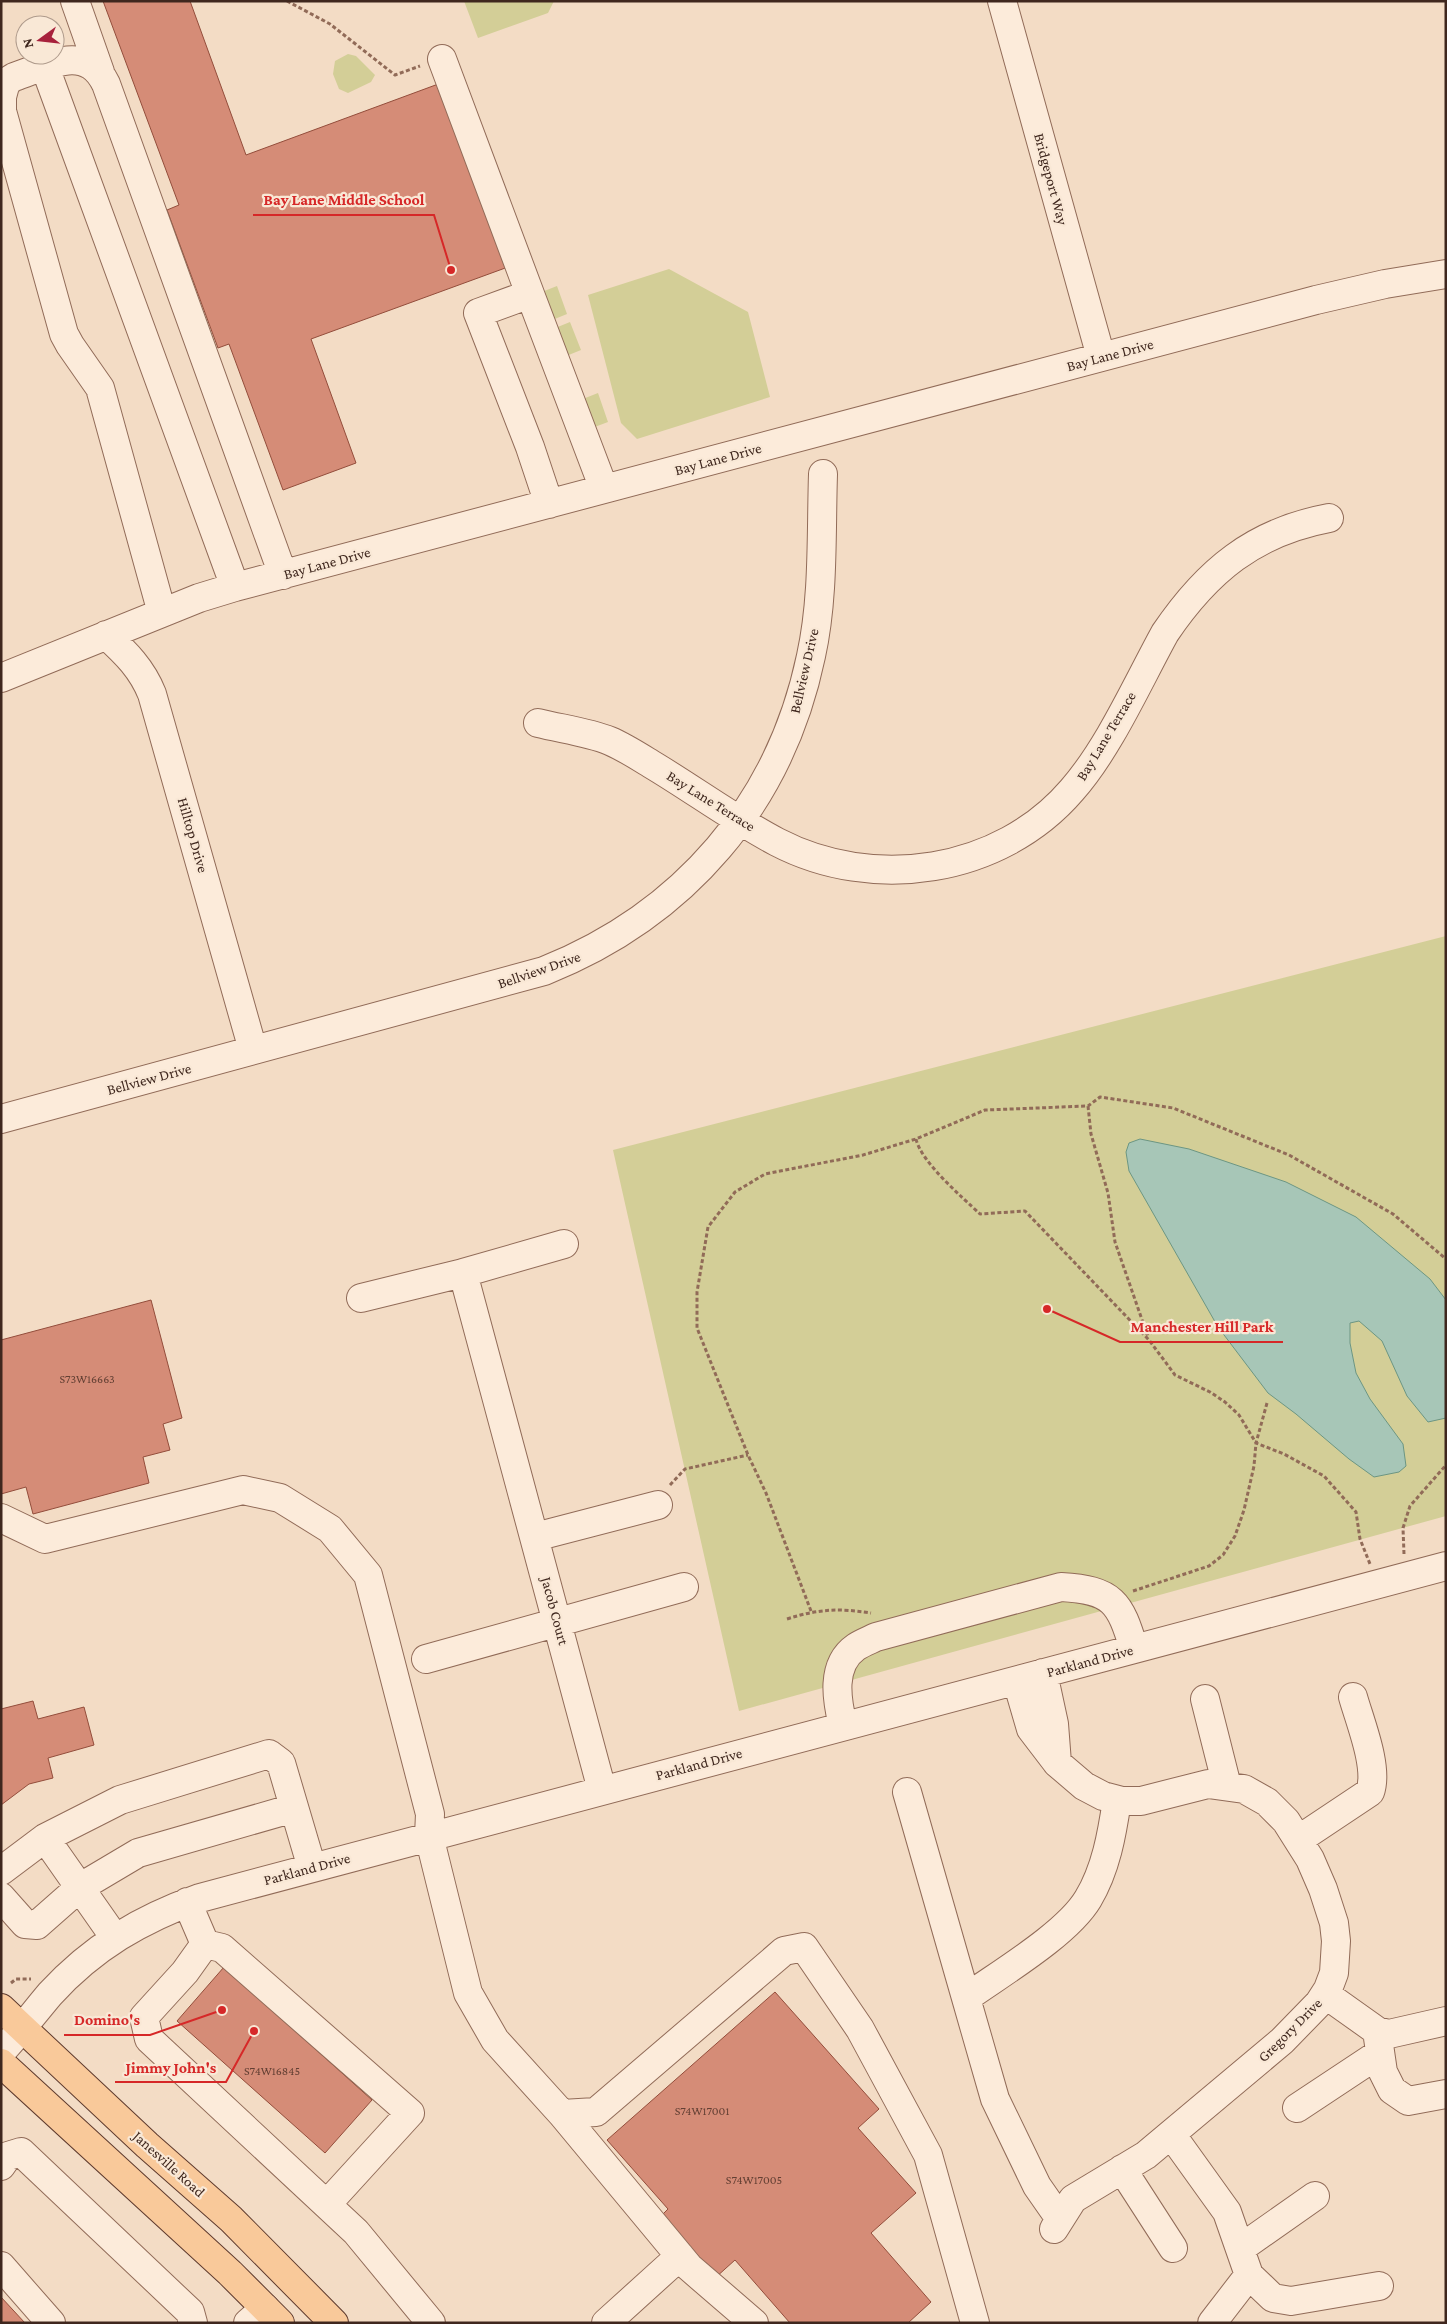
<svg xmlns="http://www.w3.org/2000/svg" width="1447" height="2324" viewBox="0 0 1447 2324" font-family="'Crimson Pro',serif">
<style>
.green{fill:#d3ce97}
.water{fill:#a7c6b7;stroke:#6c9683}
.building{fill:#d58c77;stroke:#934d3b}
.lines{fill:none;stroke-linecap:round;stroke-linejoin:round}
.minor-casing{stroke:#916b58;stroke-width:30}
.major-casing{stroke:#5e3a2d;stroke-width:30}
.path{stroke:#916b58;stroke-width:3;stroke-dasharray:4 2.5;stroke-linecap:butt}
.minor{stroke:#fcebda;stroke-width:28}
.major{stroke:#f9c99a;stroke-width:28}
.labels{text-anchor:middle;stroke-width:4.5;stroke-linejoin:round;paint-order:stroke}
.number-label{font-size:12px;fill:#644034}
.street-label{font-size:15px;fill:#3f271e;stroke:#f9e8d6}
.leader{fill:none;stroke:#d62828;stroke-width:2}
.callout-dot{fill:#d62828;stroke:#f9e8d6;stroke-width:2}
.callout-label{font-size:16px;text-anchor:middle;font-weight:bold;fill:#d62828;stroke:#f9e8d6;stroke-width:4.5;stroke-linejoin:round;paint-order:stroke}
</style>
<rect width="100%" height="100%" fill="#f3dcc5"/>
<path class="green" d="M464,1h90l-6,12 -70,25z
M348,54l8,2 19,19 -4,7 -23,11 -9,-4 -6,-15 2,-13z
M669,269l79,43 22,85 -133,42 -16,-16 -33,-128z
M557,286l10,28 -32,13 -11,-28z
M570,322l11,28 -32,13 -11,-28z
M598,393l10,29 -32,12 -11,-28z
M1446,936v580l-707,195 -126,-561z"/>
<path class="water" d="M1140,1139l49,10 97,33 70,35 74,62 16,21v118l-18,4 -21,-26 -25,-55 -23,-20 -9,2v20l6,30 14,26 33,45 3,22 -7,6 -25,5 -25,-18 -53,-45 -28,-21 -50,-66 -89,-156 -3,-19 3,-9z"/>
<path class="building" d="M103,1h87l56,154 195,-72 67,184 -197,72 45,124 -73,27 -54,-146 -11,4 -51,-138 12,-5z
M151,1300l31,118 -19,6 7,26 -27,7 6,26 -116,31 -7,-27 -25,7v-154z
M33,1701l5,18 46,-12 10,38 -46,13 5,20 -24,6 -28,21v-96z
M224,1967l148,133 -47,53 -148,-132z
M775,1992l104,117 -21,19 58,65 -45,40 60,69 -23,21h-118l-55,-63 -20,18 -54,-62 7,-7 -61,-69z
M1,2297l24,26h-24z"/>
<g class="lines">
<g class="minor-casing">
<path id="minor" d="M75,1l25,71
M1002,1l99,356
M442,59l88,235
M45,67l190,520
M549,504l-19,-57 -52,-134 52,-19 74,195
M162,613l-62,-225 -30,-43 -6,-11 -62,-223v-14l4,-15 8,-5c33,-11 72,-35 92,7l177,491
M106,635c20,18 36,34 46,59l101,356
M1,678l198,-80 36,-11 1081,-287 69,-16 61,-10
M538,723c24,6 50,9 72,18 14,6 28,15 41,23 42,25 82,55 126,78 96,50 223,32 295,-52 37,-42 66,-108 93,-157 42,-62 89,-101 164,-115
M1,1119l543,-148c140,-56 236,-167 267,-315 13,-59 10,-122 12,-182
M463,1273l101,-29
M361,1298l102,-25 139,517
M1,1518l44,21 198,-49 37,8 50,31 38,46 62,239 -1,22 39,157 27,47 67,74 34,-2 188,-161 20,-4 56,82 68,126 47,168
M535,1537l123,-32
M426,1659l258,-72
M1043,1673l11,51 3,39
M1017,1681l14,48 26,34 27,23 19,10 19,5h19l67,-17 36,5 23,13 19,19 24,38 13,30 11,34 2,18 -2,32 -6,16 -9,14 -37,38 -136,114 -73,44 -19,30
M1205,1699l22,87
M843,1726c-6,-25 -13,-61 13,-79 6,-4 14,-7 20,-10l185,-50c52,3 59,15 73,62
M907,1792l59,206c35,-25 101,-64 122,-99 18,-30 24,-65 29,-99
M1298,1840l72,-48c9,-24 -10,-70 -17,-95
M1,1871l44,-33
M1,1897l24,27 12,1 42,-37 59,-35 156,-45
M187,1902l18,42 -20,28 -41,45 5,22 207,193 75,91
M115,1938l-70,-100 75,-38 149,-46 12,9 31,105
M205,1944l17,4 188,165 -83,91
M1325,1994l52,37 12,3 57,-13
M966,1998l29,101 42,87 23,33
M1377,2031l6,41 9,18 16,11 38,-7
M1,2052c17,-18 33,-39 49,-58 43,-47 91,-75 150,-96l1246,-332
M1297,2108l83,-55
M562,2114l127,153 65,56
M1171,2134l56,78 22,63 24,23 18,3 88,-15
M1,2166l7,-10 13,-4 169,160 3,11
M1122,2169l51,79
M1241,2248l74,-52
M1,2266l50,57
M248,2323l17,-15
M606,2323l74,-67
M1212,2323l37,-48"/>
</g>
<g class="major-casing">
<path id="major" d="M1,2008l146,137 84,74 103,104
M1,2063l229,210 50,50"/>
</g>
<path class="path" d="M287,1l43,23 65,51 25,-9
M1088,1106l3,28 17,59 7,49 33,95
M916,1139c5,23 46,58 64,75l45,-3 124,129 26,35 35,17 15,10 14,13 17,28 28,11 40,22 32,36 4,27 10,25
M670,1485l15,-16 63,-14
M1404,1554l-1,-26 7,-22 36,-41
M1133,1591l76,-25 14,-11 12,-19 9,-26 10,-44 2,-23 11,-40
M811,1611l-45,-118 -18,-38 -51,-127v-36l11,-65 27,-35 30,-18 98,-19 53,-16 69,-29 103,-4 12,-9 73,11 116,47 104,59 53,45
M787,1619c31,-10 52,-11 84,-6
M11,1983l5,-4h15"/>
<use href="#minor" class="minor"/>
<use href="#major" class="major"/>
</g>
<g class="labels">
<g class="number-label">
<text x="87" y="1383">S73W16663</text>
<text x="272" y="2075">S74W16845</text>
<text x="702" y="2115">S74W17001</text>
<text x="754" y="2184">S74W17005</text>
</g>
<g class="street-label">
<text transform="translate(1051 179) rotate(75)" y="5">Bridgeport Way</text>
<text transform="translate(1110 355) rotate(-15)" y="5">Bay Lane Drive</text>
<text transform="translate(718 459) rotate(-15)" y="5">Bay Lane Drive</text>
<text transform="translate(327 563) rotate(-15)" y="5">Bay Lane Drive</text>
<text transform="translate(804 671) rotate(-77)" y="5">Bellview Drive</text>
<text transform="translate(1106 736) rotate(-59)" y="5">Bay Lane Terrace</text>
<text transform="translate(711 801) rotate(32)" y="5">Bay Lane Terrace</text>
<text transform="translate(193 835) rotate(74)" y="5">Hilltop Drive</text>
<text transform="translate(539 970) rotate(-19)" y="5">Bellview Drive</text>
<text transform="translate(149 1079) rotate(-15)" y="5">Bellview Drive</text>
<text transform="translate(555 1611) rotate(75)" y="5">Jacob Court</text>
<text transform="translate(1090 1661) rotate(-15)" y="5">Parkland Drive</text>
<text transform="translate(699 1764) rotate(-15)" y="5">Parkland Drive</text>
<text transform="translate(307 1869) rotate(-15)" y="5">Parkland Drive</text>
<text transform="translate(1290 2030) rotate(-45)" y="5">Gregory Drive</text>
<text transform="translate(169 2164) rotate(42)" y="5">Janesville Road</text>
</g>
</g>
<path class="leader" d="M451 270L434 215H253M1047 1309L1120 1342H1283M222 2010L150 2035H64M254 2031L226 2082H115"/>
<g class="callout-dot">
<circle cx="451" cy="270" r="5"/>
<circle cx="1047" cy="1309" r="5"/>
<circle cx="222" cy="2010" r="5"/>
<circle cx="254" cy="2031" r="5"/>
</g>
<g class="callout-label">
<text x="344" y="205">Bay Lane Middle School</text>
<text x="1202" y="1332">Manchester Hill Park</text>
<text x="107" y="2025">Domino's</text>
<text x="171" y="2073">Jimmy John's</text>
</g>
<rect width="1447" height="2324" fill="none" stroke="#3f271e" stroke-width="5"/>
<g transform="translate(40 40) rotate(255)"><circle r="24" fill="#f9e8d6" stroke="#af9b8c"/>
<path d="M0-4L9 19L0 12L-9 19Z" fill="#a7213c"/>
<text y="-8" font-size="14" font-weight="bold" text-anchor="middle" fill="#3f271e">N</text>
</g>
</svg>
